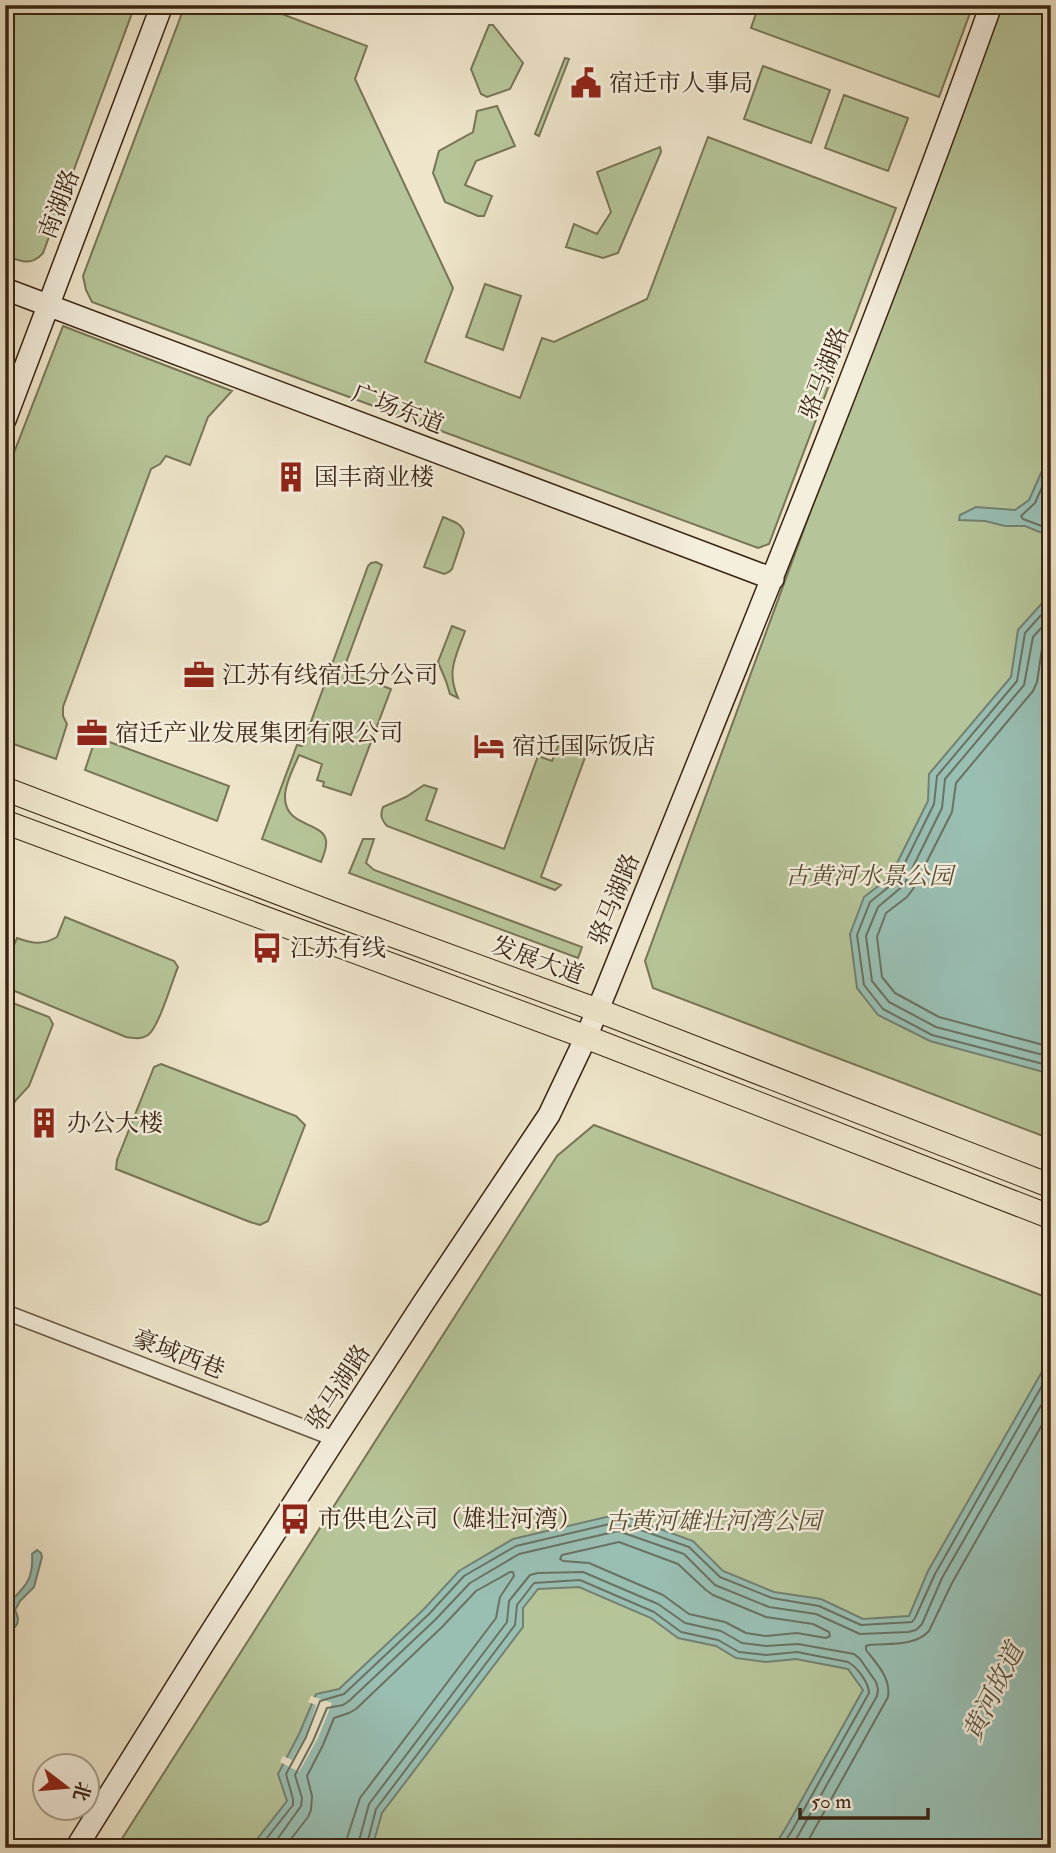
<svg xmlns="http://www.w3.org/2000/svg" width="1056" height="1853" viewBox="0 0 1056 1853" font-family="'IM FELL Double Pica','Noto Serif SC',serif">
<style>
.green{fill:#b6c599;stroke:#787556;stroke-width:2}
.water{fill:#99bfb3;stroke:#738173;stroke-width:2}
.pier{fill:#eee5ca}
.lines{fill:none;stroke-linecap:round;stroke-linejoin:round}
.shore{stroke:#6a7263;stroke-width:2}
.street-casing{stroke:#675541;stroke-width:17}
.secondary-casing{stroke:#3a2513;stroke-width:24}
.primary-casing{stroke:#3a2513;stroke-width:25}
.street{stroke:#f4eedd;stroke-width:14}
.secondary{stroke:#f4eedd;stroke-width:21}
.primary{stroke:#eee5ca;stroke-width:23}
.labels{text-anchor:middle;stroke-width:5;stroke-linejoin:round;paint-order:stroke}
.poi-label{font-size:24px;fill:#3a2513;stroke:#f4eedd;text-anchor:start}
.street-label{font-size:24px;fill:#3a2513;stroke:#f4eedd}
.park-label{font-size:24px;font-style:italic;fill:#594d34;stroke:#f4eedd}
.water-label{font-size:26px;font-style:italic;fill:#565343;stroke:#f4eedd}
</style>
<rect width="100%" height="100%" fill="#eee5ca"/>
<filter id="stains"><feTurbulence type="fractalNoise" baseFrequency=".00286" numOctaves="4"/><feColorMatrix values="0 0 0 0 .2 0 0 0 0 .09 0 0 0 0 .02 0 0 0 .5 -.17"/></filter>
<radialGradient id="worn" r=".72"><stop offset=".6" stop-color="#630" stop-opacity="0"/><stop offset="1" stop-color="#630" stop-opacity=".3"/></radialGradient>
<path class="green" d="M5,5h130l-92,248c-12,14 -23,8 -38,2z
M185,5h73l109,41 -12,33 98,209 -28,74 95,36 22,-60 12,4 93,-43 61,-162 188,71 -127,336 -11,4 -666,-246 -6,-12 -3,-14z
M759,5h214l-34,92 -188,-69z
M997,5h54v1134l-398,-151 -8,-27z
M489,25h4l30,38 -13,26 -23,8 -6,-3 -10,-25z
M565,58l4,1 -30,77 -4,-2z
M763,66l67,24 -19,53 -67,-24z
M844,95l64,23 -20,53 -63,-23z
M497,106l18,40 -39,15 -11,24 27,11 -8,20h-6l-33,-14 -12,-29 6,-22 34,-19 4,-21z
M660,147l1,5 -43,101 -15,5 -37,-11 8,-23 23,10 14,-22 -14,-40z
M485,284l36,12 -18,54 -37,-13z
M63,326l169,65 -24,26 -18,48 -24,-9 -6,8 -9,5 -88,238v9l4,8 -11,35 -51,-18v-265z
M443,517c9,4 19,6 21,16l-12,36 -3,3 -5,2 -20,-7z
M376,562l6,3 -39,106 48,18 -40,106 -28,-9 1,-4 -7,-2 5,-16 -23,-9c-5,12 -14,28 -14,41 -1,32 39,25 41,45 1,7 -2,14 -5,21l-59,-23 35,-94 5,1 66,-180 3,-3z
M452,626l13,5c-9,26 -19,39 -7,67l-8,-4 -4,-13 -8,-19z
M96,737l133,49 -12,35 -132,-51z
M560,741l27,11 -46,125 20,8 -6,5 -168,-64c-6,-7 -7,-11 -4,-19l23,-10 18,-12 13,4 -11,31 78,29 34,-93 14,5z
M363,839h11l-8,24 8,7 208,77 -4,11 -229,-85z
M65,917l109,44 4,6c-6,14 -19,60 -30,68 -7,5 -14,3 -22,2l-121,-50v-21l12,-28c16,6 26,7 40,-1z
M5,1000l44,17 4,7 -24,62 -13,14 -11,17z
M161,1064l135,52 9,9 -37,96 -8,4 -10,-3 -134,-53 1,-9 37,-93z
M594,1125l457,174v549h-935l441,-692z"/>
<path class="water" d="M1051,464v79l-6,-9 -20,-8h-20l-20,-5 -26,-1 1,-5 16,-8 39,3 14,-10 13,-29z
M1051,593v481l-121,-33 -52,-26 -21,-27 -7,-54 14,-37 26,-20 38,-76 1,-27 82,-97 7,-47z
M1051,1356v492h-278l14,-22 76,-136 -15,-21 -52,-10 -30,3 -30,-4 -20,-12 -38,-8 -27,-20 -72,-31 -41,2 -15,19v19l-141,186 -10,35h-122l37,-47 -9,-27 21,-40 17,-40 23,-5 85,-80 35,-38 54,-32 106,-25 74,27 30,30 51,21 47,7 42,20 46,-3 19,-45z
M37,1550l4,3 1,4 -8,30 -14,14 -5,9c3,7 5,11 0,17l-9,-1 -1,-19c18,-19 29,-25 27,-53z"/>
<path class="pier" d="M311,1696l21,7 -14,35 -19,34 -19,-10 3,-6 9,4 16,-29 8,-26 -8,-3z"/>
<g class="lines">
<path class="shore" d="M1051,473l-4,3 -12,27 -14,13 2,3 24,9 4,3
M1051,604l-26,29 -8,48 -80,95 -3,28 -38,77 -26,21 -13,33 7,50 19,24 49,26 119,31
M1051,617l-18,20 -9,48 -79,94 -3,29 -38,77 -26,22 -12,29 6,45 17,21 47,25 115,30
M1051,633l-8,9 -6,40 -4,9 -77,92 -4,29 -39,77 -6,8 -21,16 -9,24 5,40 13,16 44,24 112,30
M619,1542l59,22 28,26 7,5 53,22 47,7 16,8 1,4 -4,2 -29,-5 -31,3 -20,-3 -21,-11 -36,-8 -26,-19 -74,-32 -26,-2 -3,-2 2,-4z
M259,1848l34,-43v-6l-7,-25 20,-37 14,-36 24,-7 85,-80 35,-38 52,-30 102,-24 71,25 31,30 52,21 47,8 42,19 51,-3 3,-4 20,-44 116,-204
M271,1848l30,-42 1,-8 -7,-23 18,-34 14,-33 16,-3 6,-4 86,-81 35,-37 49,-29 99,-23 66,23 31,31 54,22 47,7 44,20 48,-2 8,-2 6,-6 20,-46 109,-190
M284,1848l24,-31 3,-7 1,-14 -5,-20 16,-31 11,-27 15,-5 7,-4 86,-82 34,-36 34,-19h3l1,4 -14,21 -4,21 -136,180 -13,40 -1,10
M357,1848l12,-44 138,-182 2,-21 21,-26 8,-2 45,-1 75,32 27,19 36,8 21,12 24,3 32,-2 56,10 6,5 16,23 2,7 -1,7 -86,152
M366,1848l10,-39 139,-184 2,-20 17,-22 46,-3 74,32 27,20 37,8 21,12 27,3 31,-3 51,10c9,5 21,21 21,31l-76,136 -12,19
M804,1848l84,-151c3,-19 -11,-33 -22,-47v-4l3,-1c20,-2 45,2 60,-14l23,-48 99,-174"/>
<g class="street-casing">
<path id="street" d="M5,1312l330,127"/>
</g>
<g class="secondary-casing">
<path id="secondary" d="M5,289l768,290
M5,420l157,-415
M76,1848l128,-205 131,-204 89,-137 125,-187 37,-78 20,-47c132,-327 266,-653 385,-985"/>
</g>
<g class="primary-casing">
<path id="primary" d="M5,789l324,123 268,98 454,176
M5,822l581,215 465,180"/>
</g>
<use href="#street" class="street"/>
<use href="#secondary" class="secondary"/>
<use href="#primary" class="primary"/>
</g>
<defs>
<g id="civic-bare" transform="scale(2.415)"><path d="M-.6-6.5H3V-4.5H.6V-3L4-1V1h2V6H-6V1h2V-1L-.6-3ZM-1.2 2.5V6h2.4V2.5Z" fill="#8f2418" stroke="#f4eedd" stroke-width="2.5" paint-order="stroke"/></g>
<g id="building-bare" transform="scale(2.415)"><path d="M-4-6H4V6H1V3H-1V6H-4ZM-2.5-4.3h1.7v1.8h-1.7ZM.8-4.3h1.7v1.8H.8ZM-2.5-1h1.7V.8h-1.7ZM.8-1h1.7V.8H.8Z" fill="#8f2418" stroke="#f4eedd" stroke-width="2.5" paint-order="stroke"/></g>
<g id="office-bare" transform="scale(2.415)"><path d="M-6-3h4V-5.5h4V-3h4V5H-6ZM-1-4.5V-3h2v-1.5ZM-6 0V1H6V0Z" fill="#8f2418" stroke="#f4eedd" stroke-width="2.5" paint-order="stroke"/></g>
<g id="hotel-bare" transform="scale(2.415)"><path d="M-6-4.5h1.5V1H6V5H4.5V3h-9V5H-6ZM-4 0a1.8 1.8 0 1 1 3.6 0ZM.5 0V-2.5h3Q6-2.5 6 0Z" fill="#8f2418" stroke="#f4eedd" stroke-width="2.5" paint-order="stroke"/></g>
<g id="bus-bare" transform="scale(2.415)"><path d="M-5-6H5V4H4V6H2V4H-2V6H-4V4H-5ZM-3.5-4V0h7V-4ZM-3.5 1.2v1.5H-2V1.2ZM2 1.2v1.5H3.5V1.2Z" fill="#8f2418" stroke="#f4eedd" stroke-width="2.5" paint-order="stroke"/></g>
</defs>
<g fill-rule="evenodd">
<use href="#civic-bare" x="586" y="83"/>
<use href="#building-bare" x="291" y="477"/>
<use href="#office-bare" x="199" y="675"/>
<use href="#office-bare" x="92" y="733"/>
<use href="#hotel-bare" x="489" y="746"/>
<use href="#bus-bare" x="267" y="948"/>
<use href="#building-bare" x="44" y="1123"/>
<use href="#bus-bare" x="295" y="1519"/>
</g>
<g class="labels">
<g class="poi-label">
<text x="609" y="91">宿迁市人事局</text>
<text x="314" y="485">国丰商业楼</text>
<text x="222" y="683">江苏有线宿迁分公司</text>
<text x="115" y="741">宿迁产业发展集团有限公司</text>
<text x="512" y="754">宿迁国际饭店</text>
<text x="290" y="956">江苏有线</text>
<text x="67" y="1131">办公大楼</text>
<text x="318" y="1527">市供电公司（雄壮河湾）</text>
</g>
<g class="street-label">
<text transform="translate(59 204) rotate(-69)" y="8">南湖路</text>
<text transform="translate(824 373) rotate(-69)" y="8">骆马湖路</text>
<text transform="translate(398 409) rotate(21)" y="8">广场东道</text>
<text transform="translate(614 899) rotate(-68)" y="8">骆马湖路</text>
<text transform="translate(538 960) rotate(20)" y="8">发展大道</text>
<text transform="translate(179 1354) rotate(21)" y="8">豪域西巷</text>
<text transform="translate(338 1387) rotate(-57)" y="8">骆马湖路</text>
</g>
<g class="park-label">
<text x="869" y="884">古黄河水景公园</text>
<text x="713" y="1529">古黄河雄壮河湾公园</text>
</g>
<g class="water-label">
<text transform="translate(993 1692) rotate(-64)" y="9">黄河故道</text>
</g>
</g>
<rect width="1056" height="1853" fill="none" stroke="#eee5ca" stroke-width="28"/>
<rect x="7" y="7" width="1042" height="1839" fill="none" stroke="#3a2513" stroke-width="3.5"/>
<rect x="14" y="14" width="1028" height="1825" fill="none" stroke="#3a2513" stroke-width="2"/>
<g transform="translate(66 1787) rotate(106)"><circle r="33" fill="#f4eedd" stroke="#aa9e8c" stroke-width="2"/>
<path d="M0-5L12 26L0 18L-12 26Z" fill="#8f2418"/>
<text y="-10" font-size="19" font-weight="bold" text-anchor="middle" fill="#3a2513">北</text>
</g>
<path d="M800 1808v10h128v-10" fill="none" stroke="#3a2513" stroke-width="3.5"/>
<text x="811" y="1808" font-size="21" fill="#3a2513" stroke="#f4eedd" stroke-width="5" paint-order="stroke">50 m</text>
<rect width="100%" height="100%" filter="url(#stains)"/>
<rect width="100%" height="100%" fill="url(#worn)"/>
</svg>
